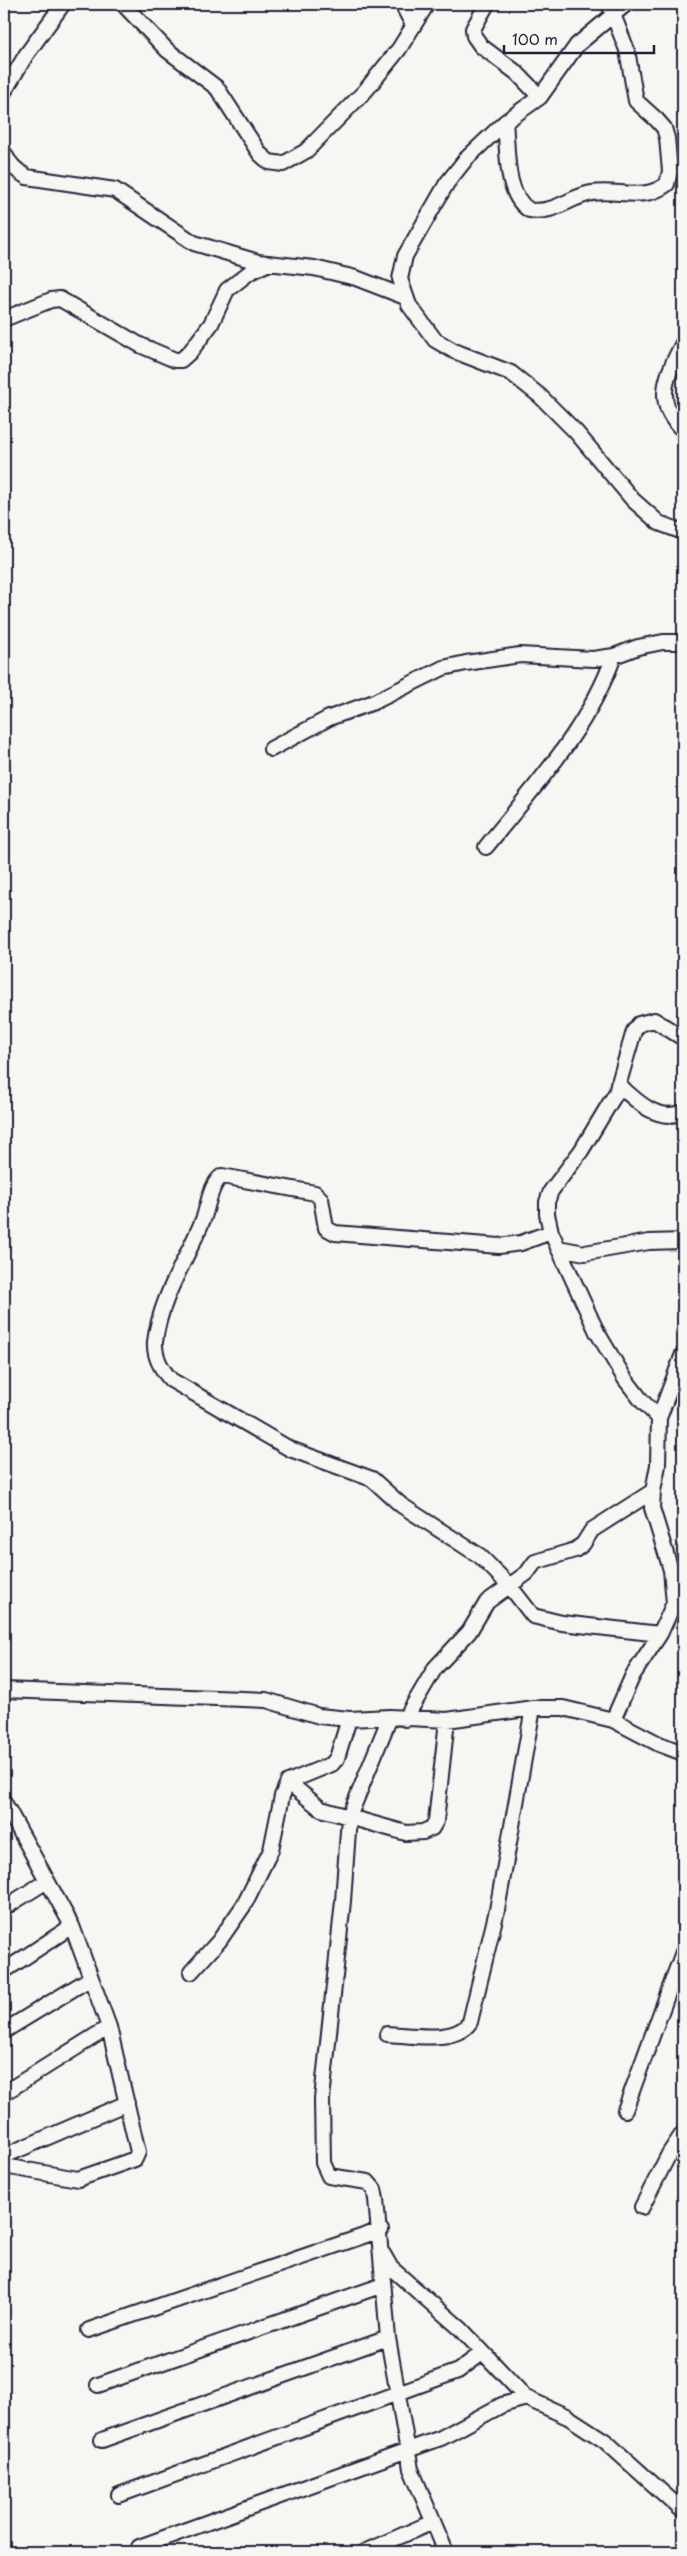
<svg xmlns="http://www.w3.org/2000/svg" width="687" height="2556" viewBox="0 0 687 2556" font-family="'Playpen Sans',sans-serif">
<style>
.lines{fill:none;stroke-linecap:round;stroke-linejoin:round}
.minor-casing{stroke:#22223b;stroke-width:18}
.minor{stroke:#f6f6f2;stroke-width:14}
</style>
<rect width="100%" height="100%" fill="#f6f6f2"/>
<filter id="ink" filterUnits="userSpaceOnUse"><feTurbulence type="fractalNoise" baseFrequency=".02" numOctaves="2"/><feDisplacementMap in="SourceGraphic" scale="10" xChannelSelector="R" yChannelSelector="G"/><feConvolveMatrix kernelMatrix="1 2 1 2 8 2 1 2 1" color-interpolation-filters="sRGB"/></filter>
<g filter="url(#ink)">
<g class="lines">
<g class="minor-casing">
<path id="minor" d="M123,4l44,46 50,38 43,66 9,8 14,2 23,-13 60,-61 33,-41 28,-45
M402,4l11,21
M487,4l-14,25 1,7 7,10 36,27 23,24
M626,4l-49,41 -37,52 -35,25 -39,37 -19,24 -42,73 -5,23 9,26 26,35 19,11 57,22 29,23 36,36 57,68 26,23 24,9
M4,92l22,-37 37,-51
M505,122c3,26 -1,72 24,88 24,5 42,-14 63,-17 26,-4 52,9 75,-9l3,-13 -3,-33 -3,-10 -7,-8 -21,-19 -9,-51 -18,-46
M4,153c5,11 12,18 23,24l88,13 79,53 64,19 56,6 42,10 49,19
M4,319l47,-19 9,-1 80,46 35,15h6l9,-8 21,-28 16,-34 23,-18 19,-9
M683,343c-16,31 -31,60 0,87
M271,749l58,-31 45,-16 69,-34 23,-5 54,-8 73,4 21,-3 24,-9 25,-5h20
M486,847c48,-60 102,-118 128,-191
M618,1084c18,17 40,39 65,28
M551,1232l-30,11 -22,3 -164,-13 -9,-5 -5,-29 -6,-6 -93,-17c-11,7 -14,29 -18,41 -16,41 -44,80 -49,125 -1,14 7,28 16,38l119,69 82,30 29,26 79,51 29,29 24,31 29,7 98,11
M558,1248l27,5 64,-11 34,-1
M659,1418l-17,-17 -17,-22 -28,-47 -46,-100 -4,-18v-12l4,-11 30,-40 35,-58 18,-62 5,-7 15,-4 29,18
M4,1690l262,10 53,16 30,3 41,-2 57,3 86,-12h30l50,12 46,24 24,9
M390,1717l-41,100 -6,84 -21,198 1,64 6,13 39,6 6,7 2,10 12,139 23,131 35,83
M405,1719l30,-51 34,-36 18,-30 40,-29 8,-11 40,-12 8,-6 9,-14 61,-39
M613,1720l20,-45 27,-41 14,-31 -3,-33 -19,-62 1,-17 5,-26 1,-47 24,-64
M288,1782l33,27 85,24 17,-1 9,-4 4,-7 11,-101
M4,1802l68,124 37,101 29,125 -3,7 -57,20 -74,-13
M4,1908l43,-27
M4,1971l68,-45
M191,1972l28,-31 25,-36 27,-55 11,-54 6,-14 44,-18 5,-6 12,-39
M4,2031l87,-53
M387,2034c24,1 69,10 83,-12l27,-112 36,-202
M4,2093l105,-66
M625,2110l58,-158
M4,2156l123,-53
M642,2207l27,-53 14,-21
M383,2254l8,14 70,61 65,69 42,19 37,24 78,70
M89,2330l292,-100
M98,2385l285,-100
M102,2440l286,-102
M119,2495l339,-124 24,-18
M139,2547l302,-109 61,-33 24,-7
M364,2552l69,-30"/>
</g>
<use href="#minor" class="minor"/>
</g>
</g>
<rect width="687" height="2556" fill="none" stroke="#f6f6f2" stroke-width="20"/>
<rect x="10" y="10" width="667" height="2536" fill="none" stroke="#22223b" stroke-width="2" filter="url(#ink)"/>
<path d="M504 45v8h150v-8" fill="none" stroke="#22223b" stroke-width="2.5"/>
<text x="512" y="45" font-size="15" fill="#22223b" stroke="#f6f6f2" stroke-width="4" paint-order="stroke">100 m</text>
</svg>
